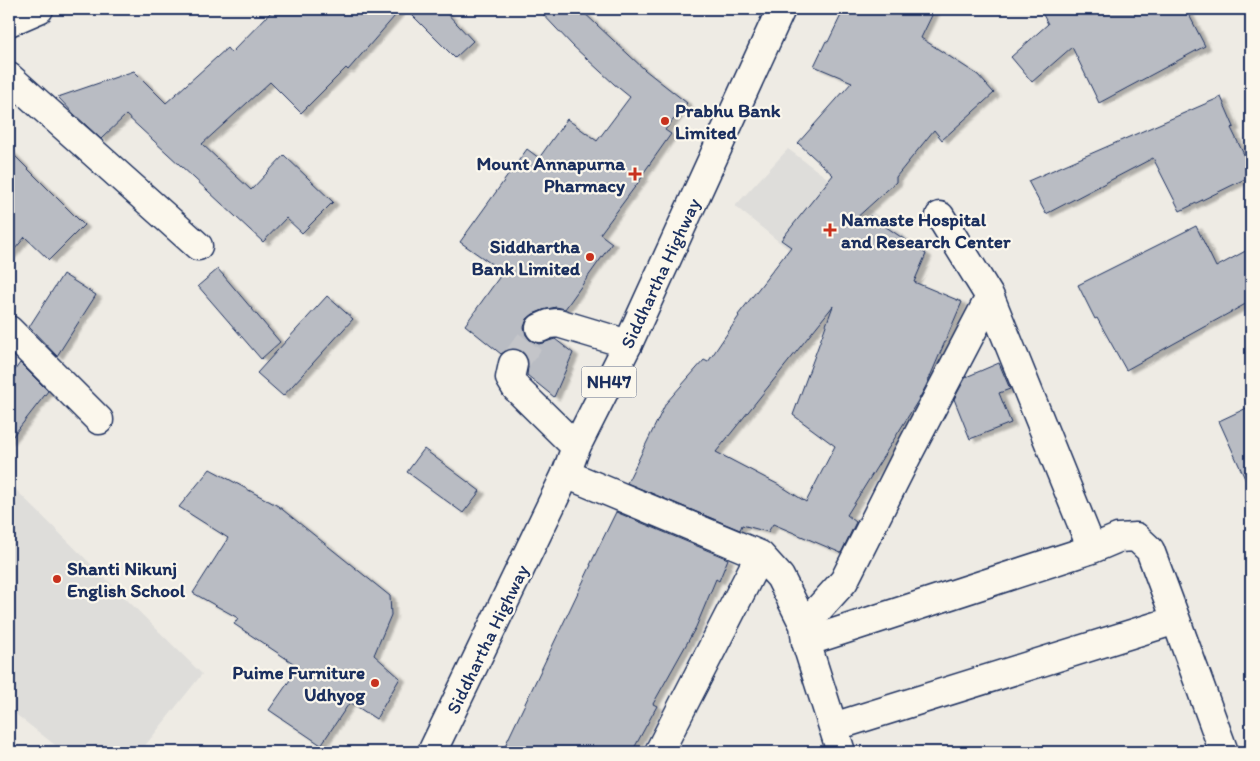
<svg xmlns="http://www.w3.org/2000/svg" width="1260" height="761" viewBox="0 0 1260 761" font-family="Itim,sans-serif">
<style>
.built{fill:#deddda}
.building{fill:#b9bcc3;stroke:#1b2f5e;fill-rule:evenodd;filter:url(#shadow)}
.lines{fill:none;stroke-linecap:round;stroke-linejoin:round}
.minor-tunnel{stroke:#c4c5c9;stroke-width:28;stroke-dasharray:28 14;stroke-linecap:butt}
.minor-casing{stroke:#1b2f5e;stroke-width:31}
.major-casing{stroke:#1b2f5e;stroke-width:31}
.highway-casing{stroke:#1b2f5e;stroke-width:31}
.minor{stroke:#fbf7ec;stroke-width:28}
.major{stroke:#fbf7ec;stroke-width:28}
.highway{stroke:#fbf7ec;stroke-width:28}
.poi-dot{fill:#c8321e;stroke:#fbf7ec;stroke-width:2}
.labels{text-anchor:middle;stroke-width:4.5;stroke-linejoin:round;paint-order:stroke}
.shield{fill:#fbf7ec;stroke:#5e6b89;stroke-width:1}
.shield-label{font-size:18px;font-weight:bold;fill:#1b2f5e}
.poi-label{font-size:19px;font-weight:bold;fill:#1b2f5e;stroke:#fbf7ec;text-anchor:start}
.street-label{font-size:19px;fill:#1b2f5e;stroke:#fbf7ec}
</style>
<defs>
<filter id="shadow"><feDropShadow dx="5.5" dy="3" stdDeviation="1" flood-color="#0004"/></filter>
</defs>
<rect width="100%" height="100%" fill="#eeebe4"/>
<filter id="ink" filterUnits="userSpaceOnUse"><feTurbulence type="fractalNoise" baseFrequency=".02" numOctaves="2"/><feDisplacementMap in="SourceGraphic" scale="10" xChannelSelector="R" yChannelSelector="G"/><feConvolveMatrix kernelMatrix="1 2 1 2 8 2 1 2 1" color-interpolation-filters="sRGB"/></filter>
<g filter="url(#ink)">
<path class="built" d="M788,149l140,104 -36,81 -157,-128z
M9,483l193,191 -62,78h-76l-55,-43z"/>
<path class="building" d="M274,9h127l-53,61 -2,-2 -45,45 -31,-31 -68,62 49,46 33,-35 49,47 -31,31 -16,-15 -23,24 -137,-127 -25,24 -27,-25 -16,-17 76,-26 32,32 61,-55 4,5z
M406,9h37l30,32 -18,17z
M538,9h42l65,61 42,33 -22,27 6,4 -29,41 1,1 -43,58 12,9 -47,66 -9,-2 -13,3 -10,4 -6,5 -3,8 2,8 4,5 9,4 16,-5 18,14 -19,44 -27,-22 1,-8v-7l-5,-8 -6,-3h-8l-8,5 -36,-29 38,-53 -43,-30 67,-93 12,9 28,-39 30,22 33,-44 -16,-13 -41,-38z
M844,9h91l-14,29 57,37 16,18 -52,47 -8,-10 -38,47v5l-42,38 2,3 14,-7 56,38 -12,28 48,20 -36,84 -7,13 -72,116 9,7 -15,31 -68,-29 -5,8 -26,-7 -2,5 -113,-47 39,-80 38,-43 4,2 31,-46 -1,-1 53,-68 -10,-7 52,-65 -35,-32 54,-61 -38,-16 12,-25 2,1zM833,306l-40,109 42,31 -29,56 -25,-16 -65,-34z
M1040,9h146l19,37 -106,57 -27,-56 -40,35 -21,-25 37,-33z
M1221,97l13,30 -3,1 20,41v7l-71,35 -27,-53 -107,56 -18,-33z
M9,150l75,75 -35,35 -24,-23 -16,19z
M1196,226l20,41 35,-19v53l-125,69 -29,-52 -2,1 -17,-34z
M218,269l62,73 -19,17 -63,-73z
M63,274l33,21 -39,61 -28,-29z
M327,296l26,23 -70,77 -26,-23z
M20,363l28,28 -39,50v-63z
M999,363l11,26 -11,4 12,30 -41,16 -16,-40 12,-22z
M1251,406v86l-32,-71z
M424,449l56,42 -17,22 -56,-41z
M210,469l68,37 112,90 1,19 -17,40 26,23 -24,41 -26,-17 -29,43 -52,-35 30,-43 -65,-43 4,-6 -45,-25 35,-55 -49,-31z
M616,512l112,47 -9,22 -3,-2 -20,48 -43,77 4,2 -25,46h-130l89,-187h-1z"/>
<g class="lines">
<path class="minor-tunnel" d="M513,364l27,-36"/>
<g class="minor-casing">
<path id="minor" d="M9,77l189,169
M940,216l50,81
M540,328l9,-4 9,-1 70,21
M9,330l90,90
M513,364l-3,14 6,10 60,59
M566,474l194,81 20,22 24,48 40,-44 64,-127 82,-157 102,252
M804,625l2,17 35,110
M806,642l286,-93 26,-11 18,-1 14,13 26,70 48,132
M833,727l343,-107
M659,752l101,-197"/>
</g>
<g class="major-casing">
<path id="major" d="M9,22l30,-13"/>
</g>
<g class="highway-casing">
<path id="highway" d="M432,752l134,-278 10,-27 52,-103 153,-335"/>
</g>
<use href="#minor" class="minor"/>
<use href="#major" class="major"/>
<use href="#highway" class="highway"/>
</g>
</g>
<g class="poi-dot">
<circle cx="665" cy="121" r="5"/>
<path d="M632.5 166.5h5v5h5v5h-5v5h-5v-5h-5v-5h5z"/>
<path d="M827.5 222.5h5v5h5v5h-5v5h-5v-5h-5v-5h5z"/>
<circle cx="590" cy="257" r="5"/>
<circle cx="57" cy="579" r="5"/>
<circle cx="375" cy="683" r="5"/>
</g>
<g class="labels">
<rect class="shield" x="581.5" y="366.5" width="55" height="31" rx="4"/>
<g class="shield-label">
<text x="609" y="388">NH47</text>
</g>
<g class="poi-label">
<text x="675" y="117">Prabhu Bank<tspan x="675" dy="22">Limited</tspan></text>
<text x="625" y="170" text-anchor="end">Mount Annapurna<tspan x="625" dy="22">Pharmacy</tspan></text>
<text x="841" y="226">Namaste Hospital<tspan x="841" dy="22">and Research Center</tspan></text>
<text x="580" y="253" text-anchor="end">Siddhartha<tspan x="580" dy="22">Bank Limited</tspan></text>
<text x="67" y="575">Shanti Nikunj<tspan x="67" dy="22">English School</tspan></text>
<text x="365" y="679" text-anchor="end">Puime Furniture<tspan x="365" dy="22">Udhyog</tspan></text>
</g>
<g class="street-label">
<text transform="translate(660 273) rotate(-65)" y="7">Siddhartha Highway</text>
<text transform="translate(487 639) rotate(-64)" y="7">Siddhartha Highway</text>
</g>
</g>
<rect width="1260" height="761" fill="none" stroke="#fbf7ec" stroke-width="30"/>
<rect x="15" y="15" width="1230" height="731" fill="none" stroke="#1b2f5e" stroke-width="2" filter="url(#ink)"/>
</svg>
